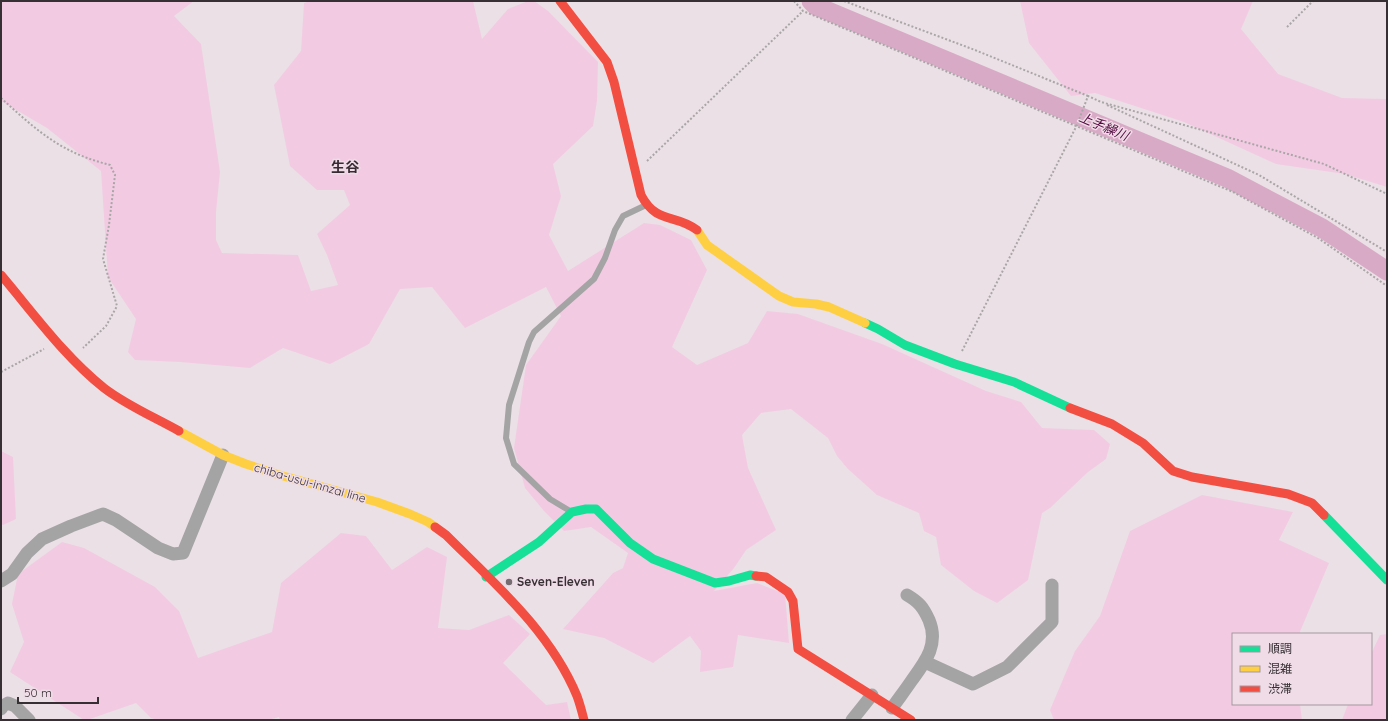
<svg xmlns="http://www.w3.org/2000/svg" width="1388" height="721" viewBox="0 0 1388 721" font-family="Quicksand,'Noto Sans JP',sans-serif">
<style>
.green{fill:#f2cbe3}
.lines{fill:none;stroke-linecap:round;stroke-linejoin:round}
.river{stroke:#d9aac6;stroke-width:19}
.path{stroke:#a9a6a7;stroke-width:2;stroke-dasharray:2 2;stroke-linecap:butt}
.lane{stroke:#a4a4a5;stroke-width:6}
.street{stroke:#a4a4a5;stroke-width:13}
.fast{stroke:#16e098;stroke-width:9}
.slow{stroke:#ffcf43;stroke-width:9}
.jam{stroke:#f24e42;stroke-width:9}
.poi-dot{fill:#756d72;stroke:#efdce7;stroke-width:1.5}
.labels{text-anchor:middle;stroke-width:3;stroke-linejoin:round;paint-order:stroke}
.street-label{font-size:12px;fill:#362f33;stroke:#efdce7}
.poi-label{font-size:12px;font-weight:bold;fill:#362f33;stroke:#efdce7;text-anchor:start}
.water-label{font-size:13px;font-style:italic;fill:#540940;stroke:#efdce7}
.quarter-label{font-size:14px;font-weight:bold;fill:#382a32;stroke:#efdce7}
</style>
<rect width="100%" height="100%" fill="#ebe0e6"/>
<path class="green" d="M1,1h193l-20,15 27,28 19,128 -4,40v28l6,13 76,2 13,36 27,-6 -11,-30 -10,-21 33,-29 -6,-15h-27l-27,-24 -16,-81 27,-34 3,-48 6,-2h163l9,38 26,-30 20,-8h6l14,10 50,51 -1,39 -4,25 -40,38 8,32 -12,39 19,36 76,-48 16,2 31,15 16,30 -35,77 25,18 51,-22 19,-32 31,3 84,30 104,47 35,11 21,26 52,2 16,14 -4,15 -18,13 -38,36 -8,5 -14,67 -31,23 -23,-12 -33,-26 -5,-28 -12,-6 -5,-18 -42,-18 -29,-26 -11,-13 -9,-18 -37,-29 -30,4 -19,22 6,33 28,62 -30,20 -12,18 -20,23 43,-8 28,11 4,49 -51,-8 -5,32 -33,5 1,-21 -11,-15 -37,27 -49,-25 -41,-9 50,-56 10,-5 5,-15 -37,-26 -27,4 -20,-20 -19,-23 -11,-40 12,-83 35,-49 -15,-29 -81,41 -33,-41 -32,2 -31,55 -39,20 -47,-16 -33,20 -70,-6 -45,-2 -7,-8 8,-33 -28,-42 -7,-106 -54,-43 -46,-27z
M1020,1h233l-12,28 37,45 64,24 45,1v88l-42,-13 -69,-10 -92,-42 -89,-29 -24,3 -42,-53z
M1,451l12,6 3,62 -13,6 -2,-1z
M1202,495l91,17 -14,28 50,23 -30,71h-66v70h67l2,16h-248l-4,-10 25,-59 25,-35 30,-85z
M341,533l25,3 26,34 35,-23 20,10 -9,71 31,2 40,-15 21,19 -27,29 43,42 21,-3 4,18h-291l-1,-3 -11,3h-110l-7,-2 -15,-15 -49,17h-3l-74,-48 14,-30 -12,-38 6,-30 44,-32 22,6 71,39 24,24 19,47 74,-26 9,-49z
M1387,634v86h-45l6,-16h23v-50l9,-19z"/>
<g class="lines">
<path class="river" d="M811,1l5,5 411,172 95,50 65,43"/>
<path class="path" d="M794,1l9,10 430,181 85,46 69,48
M844,1l131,49 113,46
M1287,27l26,-26
M1,98c20,18 41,38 66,51 13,7 28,12 43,16l5,10 -6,50 -6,34 14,47 -11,20 -23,22
M1107,105l152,70 128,77
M647,161l156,-150
M962,351l115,-226 11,-29 13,6 223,62 63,30
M1,372l43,-23"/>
<path class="lane" d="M570,511l-20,-12 -36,-35 -8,-26 3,-33 20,-63 5,-10 60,-53 11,-21 10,-28 8,-14 21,-10"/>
<path class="street" d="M1,581l11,-7 15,-21 15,-14 29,-13 32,-12 13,6 42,28 15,6 10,-1 40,-98
M925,662l48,22 34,-17 45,-45v-37
M892,708c7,-10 14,-19 20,-28 14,-19 27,-36 17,-60 -6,-13 -10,-18 -22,-25
M1,709l2,-3 5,-3 7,3 14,14
M852,720l20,-25"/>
<path class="fast" d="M865,323l13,6 27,16 50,19 59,18 56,26
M1324,515l63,65
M486,577l53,-35 33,-30 14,-3h10l34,34 23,16 62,24 14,-2 21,-6 6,1"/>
<path class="slow" d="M697,230l10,15 72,51 14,6 23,2 13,3 36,16
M179,431l44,24 23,9 30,10 101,28 33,12 18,8 7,5"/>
<path class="jam" d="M560,1l47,61 7,20 27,113c16,30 34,18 56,35
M1,275c33,39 63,81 103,113 22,17 50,29 75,43
M1070,408l42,16 31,19 30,28 19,6 96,17 24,9 12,12
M435,527l11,8c49,49 104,96 131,161 3,8 5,16 7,24
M756,576l10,1 22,15 5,9 5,48 113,71"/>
</g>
<circle class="poi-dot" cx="509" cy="582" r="4"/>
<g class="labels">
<g class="street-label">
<text transform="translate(310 483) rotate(16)" y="4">chiba-usui-innzai line</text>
</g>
<g class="poi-label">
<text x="517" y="586">Seven-Eleven</text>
</g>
<g class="water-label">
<text transform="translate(1104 126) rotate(23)" y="5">上手繰川</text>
</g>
<g class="quarter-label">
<text x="345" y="172">生谷</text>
</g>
</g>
<rect width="1388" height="721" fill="none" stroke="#362f33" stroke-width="4"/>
<rect x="1232" y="633" width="140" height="72" fill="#efdce7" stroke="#a5979f"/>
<rect x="1240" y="646" width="20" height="6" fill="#16e098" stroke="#a5979f"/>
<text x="1268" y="653" font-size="12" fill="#362f33">順調</text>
<rect x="1240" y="666" width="20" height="6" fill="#ffcf43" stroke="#a5979f"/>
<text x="1268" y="673" font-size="12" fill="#362f33">混雑</text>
<rect x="1240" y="686" width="20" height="6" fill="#f24e42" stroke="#a5979f"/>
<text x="1268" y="693" font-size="12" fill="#362f33">渋滞</text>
<path d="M18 697v6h80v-6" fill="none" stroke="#362f33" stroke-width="2"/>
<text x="24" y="697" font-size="12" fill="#362f33" stroke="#efdce7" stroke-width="3" paint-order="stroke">50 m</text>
</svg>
